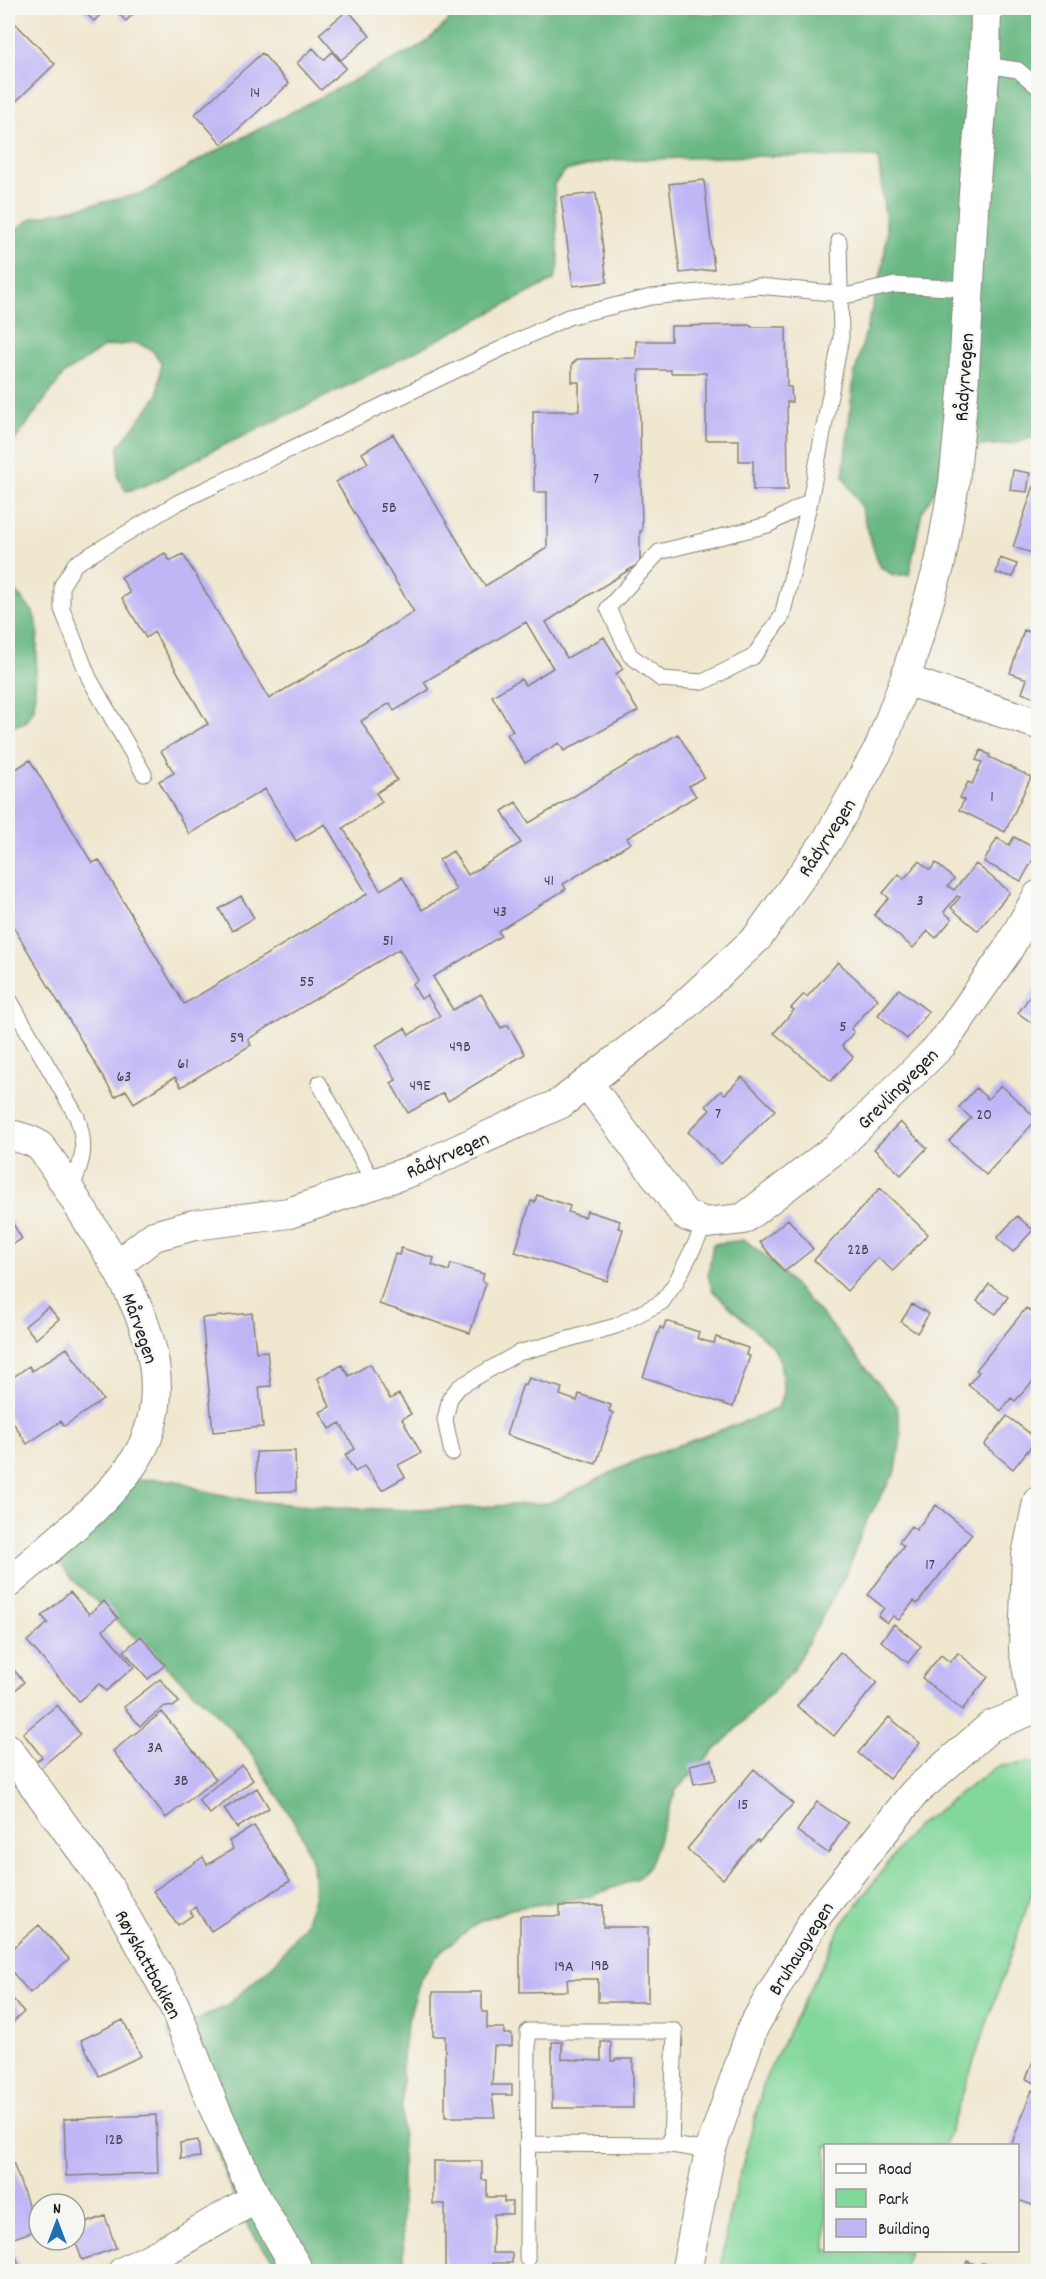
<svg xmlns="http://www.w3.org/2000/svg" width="1046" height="2279" viewBox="0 0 1046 2279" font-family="Dekko,sans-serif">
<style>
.green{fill:#82d79a;stroke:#4f7a5b;stroke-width:1.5}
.forest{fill:#69b882;stroke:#426a4f;stroke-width:1.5}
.building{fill:#c0b6f6}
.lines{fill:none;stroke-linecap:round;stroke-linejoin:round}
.lane-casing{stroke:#868276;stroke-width:17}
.street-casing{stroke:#868276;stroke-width:32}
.lane{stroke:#fff;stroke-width:15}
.street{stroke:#fff;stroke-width:30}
.labels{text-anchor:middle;stroke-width:4.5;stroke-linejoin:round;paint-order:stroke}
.number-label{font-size:16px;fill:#454252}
.street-label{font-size:20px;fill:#1c1c1c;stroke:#f6f6f2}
</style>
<rect width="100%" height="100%" fill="#f6f6f2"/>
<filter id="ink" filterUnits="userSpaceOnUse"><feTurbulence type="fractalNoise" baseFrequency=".0167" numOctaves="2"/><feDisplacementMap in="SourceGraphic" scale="12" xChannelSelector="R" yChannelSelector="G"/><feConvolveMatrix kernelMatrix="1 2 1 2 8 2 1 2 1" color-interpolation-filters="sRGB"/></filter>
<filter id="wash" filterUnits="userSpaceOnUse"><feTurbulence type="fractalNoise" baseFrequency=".008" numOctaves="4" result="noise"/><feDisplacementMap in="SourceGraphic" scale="24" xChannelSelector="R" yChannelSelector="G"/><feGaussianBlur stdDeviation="1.35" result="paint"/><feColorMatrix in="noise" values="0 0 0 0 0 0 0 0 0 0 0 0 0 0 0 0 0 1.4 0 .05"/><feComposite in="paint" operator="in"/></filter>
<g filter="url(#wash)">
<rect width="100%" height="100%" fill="#f0e7cf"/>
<path class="green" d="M1038,1761v114l-93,270 -119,1v104l83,1 -7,20h-181l7,-51 37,-141 77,-154 71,-96 83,-62z"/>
<path class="forest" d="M462,8c60,0 120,-2 180,0 44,1 74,13 118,0h278v426c-27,17 -65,6 -95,19l-5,32 -16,27 -13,63h-16l-14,-9 -19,-61 -17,-29 11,-99 29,-111 4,-33 -9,-76 -117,-1 -149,4 -47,11 -11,13 5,81 -5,15c-111,57 -221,115 -334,167 -31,14 -61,37 -94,44l-8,-13 1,-32 39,-51 3,-33 -10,-13 -15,-6 -32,4 -41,28 -55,75v-215l25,-17 111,-25 57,-34 223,-115z
M8,583l25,29 5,16 -4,81 -9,13 -17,6z
M745,1240l25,20 55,58 72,88 4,31 -5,33 -32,56 -17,46 -56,101 -115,117 -27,76 -11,12 -46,18 -81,13 -31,12 -39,30 -20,26 -14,47 -5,32v168l3,47h-120c-49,-42 -61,-104 -82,-163 -9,-26 -23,-51 -35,-76l12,-10 17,-2 29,-14 49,-43 30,-39 9,-30 -2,-31 -11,-30 -53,-85 -33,-36 -144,-134 -10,-13 3,-33 61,-53 49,1 30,11 48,10 82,7 85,2 130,-7 91,-44 123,-44 15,-8 6,-14 -4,-32 -7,-14 -60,-56 -5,-15 5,-32z"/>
<g id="blocks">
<path class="building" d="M80,8h27l-13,13z
M113,8h26l-13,13z
M348,10l22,26 -29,24 -22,-26z
M12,20l43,44 -47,45v-84z
M313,48l11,12 8,-8 14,16 -25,22 -24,-27z
M262,53l27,31 -67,60 -27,-30z
M704,180l10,89 -34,4 -11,-89z
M596,193l11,89 -34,4 -12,-89z
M751,325v2h35l1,60h4l1,15h-5l1,88h-35v-29h-14v-21h-33v-67h-35v-3h-32l3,161h-2v32l-94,59 21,36 37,-21 19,32 -7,5 22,37 -74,40 -5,-8 -34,20 -18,-29 6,-3 -21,-35 29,-17 4,6 28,-17 -27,-46 -102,60 5,8 -35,21 -4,-8 -29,18 36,59 -21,13 6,9 -39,26 37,62 22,-13 20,33 34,-20 -17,-30 14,-9 15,24 53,-32 -19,-32 14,-9 13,21 149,-89 26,43 -15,9 7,10 -69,42 4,5 -68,41 3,5 -68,42 3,5 -68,41 20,33 28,-16 20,34 7,-3 17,29 -77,47 -5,-8 -35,20 -17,-30 5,-3 -20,-35 29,-17 4,7 31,-19 -13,-21 -6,4 -9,-15 6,-4 -19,-31 -151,90 3,6 -70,42 -6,-10 -41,26 -8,-13 -11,7 -107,-179v-144l22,-14 62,103 7,-3 85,144 183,-110 -42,-70 -29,17 -31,-52 -76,45 -30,-53 15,-8 -13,-22 47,-27 -54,-92 -8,6 -24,-40 8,-5 -9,-16 44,-24 5,8 13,-7 86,145 145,-87 -78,-130 32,-19 -6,-10 31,-19 92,152 62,-38v-56h-13l-1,-81h46v-29h-7v-18l6,-5 58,-1v-17h35v-15z
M1013,470l17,3 -3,19 -17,-2z
M1037,477l1,1v77l-25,-8z
M1000,558l17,6 -4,13 -17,-4z
M1037,628l1,1v70l-16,-6 5,-14 -17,-6 14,-43 11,4z
M981,750l9,5 -1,2 42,20 -26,55 -46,-22 5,-10 -4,-2 8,-16 4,2 10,-22 -6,-2z
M1014,837l24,13 -17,31 -37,-19 13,-24 12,7z
M919,861l11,9 6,-7 18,16 -6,7 6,4 22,-26 34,28 -32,39 -27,-23 9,-11 -3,-1 -13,16 8,7 -16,19 -8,-7 -15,17 -39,-33 15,-17 -6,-5 16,-19 5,5z
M241,896l13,22 -22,13 -13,-22z
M838,962l40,37 -27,30 3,3 -12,14 11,11 -22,24 -57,-48 20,-23 -3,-2 13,-14 3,3z
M1038,985v42l-20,-14z
M899,989l30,23 -22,27 -29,-24z
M742,1077l33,33 -54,54 -33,-32 22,-22 -4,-4 15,-15 4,3z
M1001,1085l36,34 -51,56 -37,-34 22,-23 -12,-11 17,-19 12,11z
M900,1122l27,26 -26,27 -27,-26z
M880,1188l48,46 -35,37 -15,-13 -31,33 -33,-31z
M537,1195l33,11 -2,6 9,3 8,2 2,-6 33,10 -2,7 5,1 -16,52 -92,-29 16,-51 4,1z
M8,1215l14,24 -14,8z
M1017,1216l16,14 -20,22 -16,-14z
M788,1219l25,30 -29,23 -24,-30z
M401,1248l33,10 -2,7 17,6 2,-7 33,10 -2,7 4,2 -16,50 -91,-29 16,-50 4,1z
M989,1284l19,13 -12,17 -19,-13z
M912,1304l17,10 -12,19 -16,-11z
M48,1307l11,12 -23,20 -11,-13z
M1026,1308l12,10v58l-23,25 -4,-3 -10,13 -33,-26 11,-13 -3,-2z
M252,1313l4,39 11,-1 4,35 -12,1 4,40 -50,5 -11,-114z
M666,1321l33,11 -2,6 8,3 9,2 2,-6 32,11 -2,7 4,1 -17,51 -90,-30 17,-50 3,2z
M67,1348l36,52 -39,26 -3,-5 -34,23 -19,-29v-34l21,-15 3,5z
M370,1364l20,35 9,-5 12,20 -9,5 19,34 -23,12 7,12 -23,13 -18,-24 -9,6 -10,-17 10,-6 -15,-26 -10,6 -10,-17 10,-5 -12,-29 24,-13 7,11z
M529,1378l33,10 -2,7 17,6 2,-7 32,11 -2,6 4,2 -17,51 -90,-29 17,-51 3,1z
M1007,1416l30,23 -24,30 -29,-24z
M295,1451l1,40 -39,1 -1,-40z
M936,1505l36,29 -55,70 -3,-3 -15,19 -6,-4 -6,7 -9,-7 6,-8 -16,-13 36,-49 -5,-4 12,-16 5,4z
M70,1592l19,22 15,-13 14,17 -15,12 31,37 -28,24 -7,-7 -20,17 -52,-60 21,-18 -6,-7z
M894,1624l27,22 -13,17 -27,-22z
M141,1636l24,29 -17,14 -24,-28z
M840,1652l37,30 -43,54 -37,-30z
M958,1653l30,24 -26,33 -40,-32 19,-23 9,7z
M8,1663l16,19 -16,15z
M160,1679l19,23 -6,5 -8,-1 -25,20 -16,-19z
M57,1705l23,29 -42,36 -5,-6 9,-7 -19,-24z
M162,1712l54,67 -50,39 -53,-67z
M889,1717l31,26 -31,36 -31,-26z
M712,1760l4,20 -22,4 -4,-19z
M242,1765l11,15 -43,34 -12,-14z
M754,1769l39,35 -34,38 -1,-2 -9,8 -26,31 -36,-30z
M257,1788l12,20 -32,20 -13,-19z
M817,1802l31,21 -20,30 -31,-22z
M254,1826l36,55 -79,50 -16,-24 -5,4 3,4 -15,10 -25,-34 50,-34 4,8 26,-16 -4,-8z
M603,1905v22h45v75h-50v-23h-31l1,12 -48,1v-76h40v-10z
M39,1925l30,34 -39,34 -22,-26v-15z
M433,1992h49v20h5v16h17v6h8v12h-18l-2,39h20v10h-20l3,22h-50v-81h-12z
M8,1993l16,19 -16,15z
M123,2020l18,36 -42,20 -18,-36z
M552,2042h10v17l39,2v-19h10v19h4v-2h18v49h-81z
M1035,2056l3,1v27l-12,-5z
M1032,2090l6,3v104l-3,9 -17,-6v-54h-7z
M156,2115l2,58 -92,3 -2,-57z
M198,2140l2,17 -19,2 -1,-16z
M8,2148l29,82 -29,10z
M433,2161h49v19h5v17h17v5h8v12h-18l-2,39h20v10h-20l3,9h-50v-68h-12z
M105,2216l11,32 -34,12 -7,-20v-13z
M12,2244l9,28h-13v-27z
M967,2261l14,6 1,-4 18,7 -37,2z"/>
</g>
</g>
<g filter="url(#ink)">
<use href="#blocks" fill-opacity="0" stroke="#868276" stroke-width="1.5"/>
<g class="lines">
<g class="lane-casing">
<path id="lane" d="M985,65l33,5 20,17
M810,501l-28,115 -29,41 -50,25 -42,-3 -31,-24 -22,-47 51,-56 109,-27 42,-24 31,-164 -2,-96
M144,774l-55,-96 -27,-69v-24l13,-21 102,-61 391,-186 83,-20 107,-11 74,7 8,4 55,-12 73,4
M8,997l69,120c11,32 5,45 -7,76
M319,1083l55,100
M452,1453l-7,-33 5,-22 9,-11 59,-34 98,-27 46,-24 14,-20 30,-59
M527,2144l144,1
M527,2259l1,-228h147l-4,114 39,6"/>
</g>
<g class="street-casing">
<path id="street" d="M905,680l133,44
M588,1084l97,131 21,8 37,-4 97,-74 102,-101 65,-93 31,-55
M8,1134c8,3 22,5 30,11 10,7 45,69 55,83 42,65 88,148 47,224 -25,46 -92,96 -132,131
M117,1265l37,-29 40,-11 95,-12 125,-43 147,-67 112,-87 84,-78 71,-99 52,-92 25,-67 35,-117 14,-80 9,-91 11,-200 11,-127 1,-57
M1035,1707l-11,-57 3,-95 11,-53
M8,1749l99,136 29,51 38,69 39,100 43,93 -101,58 -32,16
M256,2198l43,74
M686,2272l24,-121 43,-124 64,-112 98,-123 76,-66 47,-19"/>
</g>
<use href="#lane" class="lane"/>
<use href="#street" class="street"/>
</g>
</g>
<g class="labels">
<g class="number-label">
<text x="255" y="97">14</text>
<text x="596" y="483">7</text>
<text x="389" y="512">5B</text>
<text x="992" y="801">1</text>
<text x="549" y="885">41</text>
<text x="920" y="905">3</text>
<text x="500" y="916">43</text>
<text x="388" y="945">51</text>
<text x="307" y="986">55</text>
<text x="843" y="1031">5</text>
<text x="237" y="1042">59</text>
<text x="460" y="1051">49B</text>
<text x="183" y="1068">61</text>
<text x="124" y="1081">63</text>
<text x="420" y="1090">49E</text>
<text x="718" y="1118">7</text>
<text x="984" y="1119">20</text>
<text x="858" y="1254">22B</text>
<text x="930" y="1569">17</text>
<text x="155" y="1752">3A</text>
<text x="181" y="1785">3B</text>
<text x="743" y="1809">15</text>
<text x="600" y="1970">19B</text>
<text x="564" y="1971">19A</text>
<text x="114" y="2144">12B</text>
</g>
<g class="street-label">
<text transform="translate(963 377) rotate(-86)" y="7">Rådyrvegen</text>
<text transform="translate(826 837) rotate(-57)" y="7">Rådyrvegen</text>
<text transform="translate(897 1088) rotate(-45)" y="7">Grevlingvegen</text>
<text transform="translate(447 1154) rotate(-24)" y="7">Rådyrvegen</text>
<text transform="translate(141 1328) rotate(71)" y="7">Mårvegen</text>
<text transform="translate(800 1948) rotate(-58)" y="7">Bruhaugvegen</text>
<text transform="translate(149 1964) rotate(62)" y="7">Røyskattbakken</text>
</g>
</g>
<rect width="1046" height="2279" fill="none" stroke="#f6f6f2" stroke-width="30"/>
<rect x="824" y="2144" width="195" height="108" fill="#f6f6f2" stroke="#9f9f9c" stroke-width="1.5"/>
<rect x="836" y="2164" width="30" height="9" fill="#ffffff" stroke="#9f9f9c" stroke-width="1.5"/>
<text x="878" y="2174" font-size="18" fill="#1c1c1c">Road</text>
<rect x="836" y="2189" width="30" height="18" fill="#82d79a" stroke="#9f9f9c" stroke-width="1.5"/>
<text x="878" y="2204" font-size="18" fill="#1c1c1c">Park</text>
<rect x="836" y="2219" width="30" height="18" fill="#c0b6f6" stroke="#9f9f9c" stroke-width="1.5"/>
<text x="878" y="2234" font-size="18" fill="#1c1c1c">Building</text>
<g transform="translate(57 2222)"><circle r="28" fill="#f6f6f2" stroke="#9f9f9c" stroke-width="1.5"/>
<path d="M0-4.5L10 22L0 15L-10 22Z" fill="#1f6fb2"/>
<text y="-9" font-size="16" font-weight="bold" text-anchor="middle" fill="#1c1c1c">N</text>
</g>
</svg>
